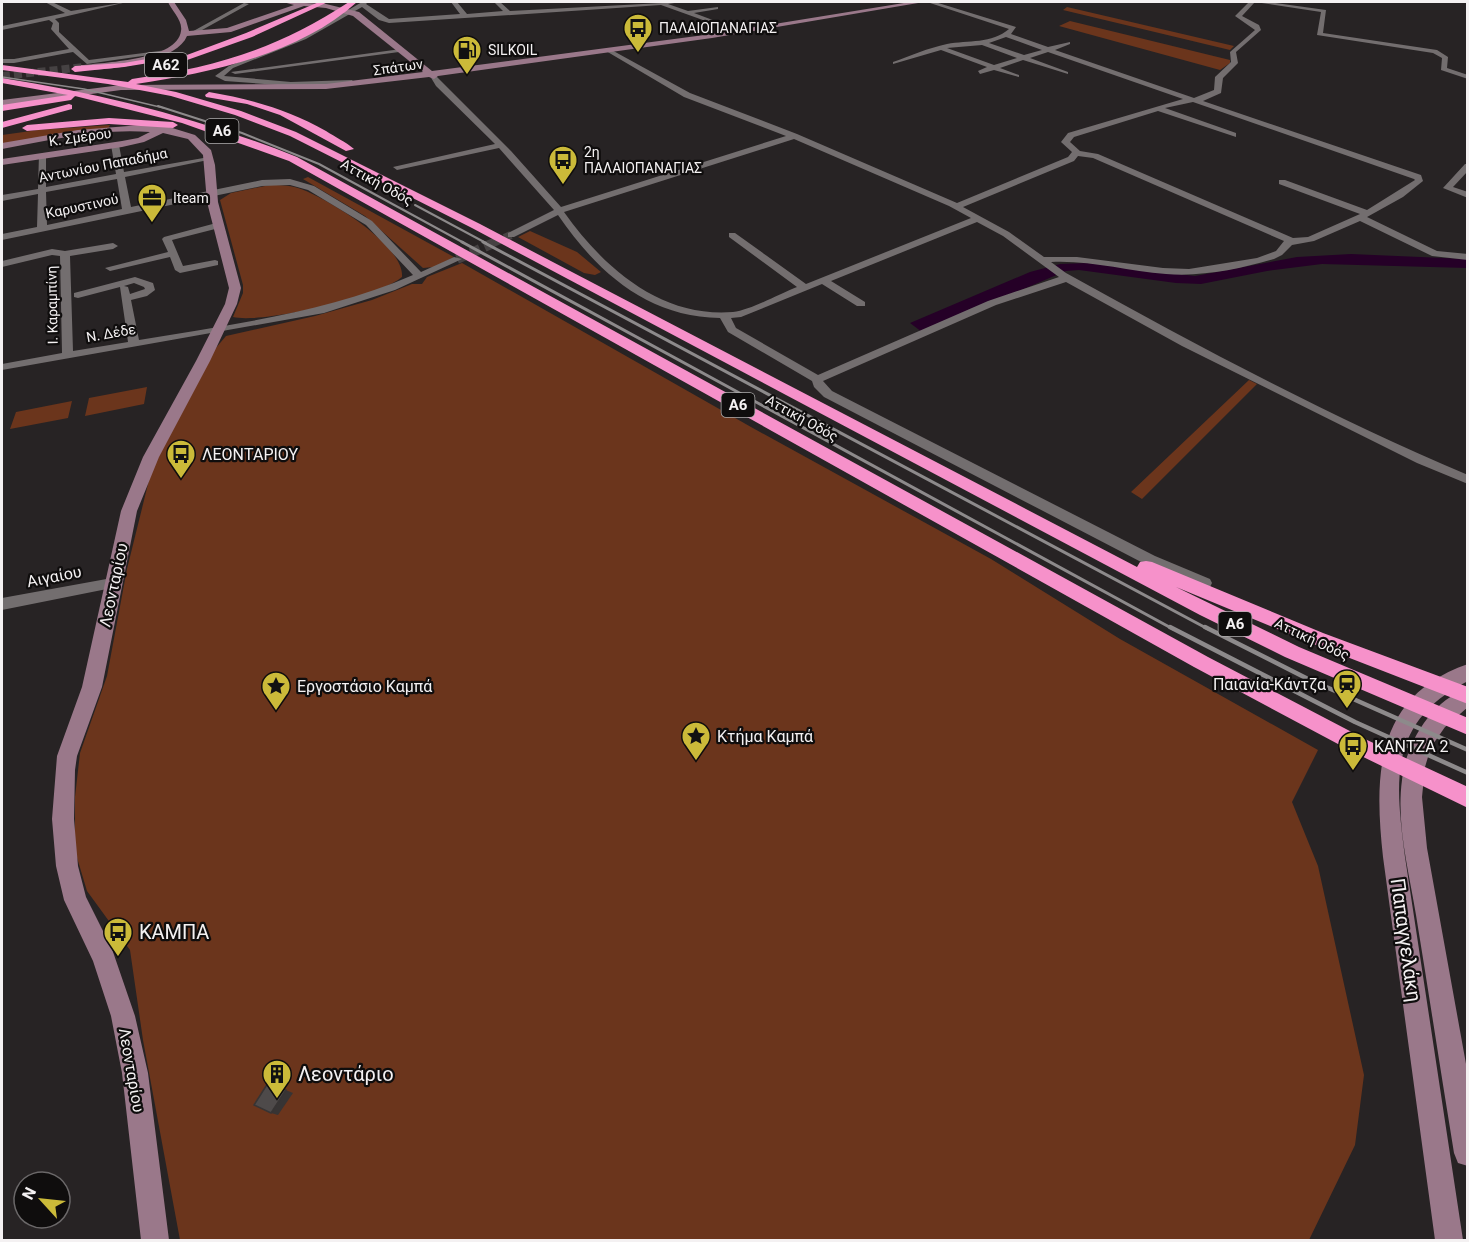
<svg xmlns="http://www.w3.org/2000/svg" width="1469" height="1242" viewBox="0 0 1469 1242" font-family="Roboto,sans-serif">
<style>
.green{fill:#6b351c}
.water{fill:#250027}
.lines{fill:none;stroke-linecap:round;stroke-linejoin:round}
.street-tunnel-far1{stroke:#464243;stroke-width:8;stroke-dasharray:8 4.5;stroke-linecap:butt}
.street-tunnel{stroke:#464243;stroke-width:10;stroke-dasharray:10 5;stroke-linecap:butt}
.secondary-tunnel{stroke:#464243;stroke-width:8;stroke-dasharray:8 4;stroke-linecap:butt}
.street{fill:#736e6f;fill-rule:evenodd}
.secondary{fill:#9a788a;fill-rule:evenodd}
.highway{fill:#f691ca;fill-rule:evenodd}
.rail-far3{stroke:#8d8a8b;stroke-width:1.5}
.rail-far2{stroke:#8d8a8b;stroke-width:2}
.rail-far1{stroke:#8d8a8b;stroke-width:3}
.rail{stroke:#8d8a8b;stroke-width:4.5}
.shaded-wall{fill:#373434}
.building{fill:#4e4a4a;stroke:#373434;stroke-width:1.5}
.labels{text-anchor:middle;stroke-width:4.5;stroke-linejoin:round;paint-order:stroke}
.far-poi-label{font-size:14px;fill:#f4f1f2;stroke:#0f0d0d;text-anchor:start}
.far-street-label{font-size:14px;fill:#f4f1f2;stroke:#0f0d0d}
.shield{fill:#0f0d0d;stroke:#afadad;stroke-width:1.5}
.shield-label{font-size:15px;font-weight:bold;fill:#f4f1f2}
.poi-label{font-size:16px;fill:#f4f1f2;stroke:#0f0d0d;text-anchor:start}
.street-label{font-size:16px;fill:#f4f1f2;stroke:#0f0d0d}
.near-poi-label{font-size:20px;fill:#f4f1f2;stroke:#0f0d0d;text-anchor:start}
.near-street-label{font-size:20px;fill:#f4f1f2;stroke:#0f0d0d}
</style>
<rect width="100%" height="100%" fill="#272324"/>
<path class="green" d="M1067,7l167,39 -4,4 -167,-40z
M1070,21l160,39v3l-10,7 -161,-44z
M110,125l-2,4 -106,17v-11l36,-5z
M308,177l146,80 -20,10 -11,1 -58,-52 -62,-37z
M270,185c9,0 18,0 28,3 26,8 107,57 104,89 -23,20 -139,47 -169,40l10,-24v-8l-23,-85 11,-7z
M530,231l47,21 24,20 -6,3 -11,-2 -66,-36z
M462,263l289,164 240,132 129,80 198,111 -26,52 26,64 46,209 -9,70 -46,95h-1129l-37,-200 -13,-90 -43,-59 -12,-40v-54l5,-44 27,-77 20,-107 23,-93 11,-25 54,-102 11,-13 89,-20 57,-16 40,-16h10l5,-7z
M1249,380l8,4 -115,115 -11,-7z
M147,387l-3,17 -59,12 4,-18z
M72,401l-4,17 -58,11 6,-17z"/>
<path class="water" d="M1351,254l116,5v9l-145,-4 -55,7 -66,13 -25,-1 -97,-13 -13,1 -144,61 -12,-9 120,-51 30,-8 28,-1 107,13 102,-19z"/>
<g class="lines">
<path class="street-tunnel-far1" d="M493,243l18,-8"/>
<path class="street-tunnel" d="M457,259l39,-17"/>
<path class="secondary-tunnel" d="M2,76l82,-9"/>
<path class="street" d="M45,2h7l19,9 56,-9 -72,17 4,4v9l30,28 78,-10 3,2 -83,12 -14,-12 -59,11h-12v-4h12l55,-10 -18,-20 2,-6 -4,-3 -47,10v-4l63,-13z
M362,2h6l-2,2 23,15 71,-5 -9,-12h6l10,12 36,-3 -9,-9h6l10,9 171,-9 -13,2 20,7 30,-4v2l-24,4 24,9 16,11 -5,1 -15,-10 -53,-19 -272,18 -10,-3 -17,-13 -56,32 -73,29 -9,8 67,6 61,-2 3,4 -64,2 -66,-5 -10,-5 14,-10 73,-29z
M927,2h8l81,25 -5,7 37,13 22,-5v2l-15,6 139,48 20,-8 1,-13 16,-15 -1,-10 25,-22 -20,-14 14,-14h6l-13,14 17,9 2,5 -25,22 2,11 -15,15 -2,15 -18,8 218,74 2,6 -20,16 -36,20 70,34 31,3v6l-36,-4 -72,-35 -46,20 -22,4 -10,10 -8,4c-34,10 -72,18 -108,15 -39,-3 -76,-14 -115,-12l15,11c130,72 264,144 402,202v9l-51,-21 -235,-117 -116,-64 -70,23 -173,76 9,10 323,165 55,23 2,4 -2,4 -5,1 -60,-24 -321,-167 -10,-10 -2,-6 -84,-49 -8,-14c-73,-1 -123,-46 -162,-103l-44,22h-6v-4l46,-23 -55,-62 -102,22 -4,-3 102,-23 -59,-58 -6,-10 4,-2 77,77 50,56 225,-71 -102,-39 -78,-46 2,-3 82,45 107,41 160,69 111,-46 4,-5 -11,-10 7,-9 115,-34 -135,-47 -18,6 38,14v2l-45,-14 -23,8 19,7v2l-25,-7 -14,4 -2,-3 9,-4 -46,-17 -48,14v-2c17,-6 35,-14 54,-18 21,-4 45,0 62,-15zM1006,37l36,13 -18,5 -35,-12zM982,45l35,13 -23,7 -47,-17zM1193,102l221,77 1,1 -48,30 -82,-30h-6v4l81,30 -52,23 -15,1 -195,-84 -18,-3 -10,-9 4,-5 84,-26 78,26v-4l-71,-25zM794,139l155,67 22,12 -165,66 -71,-51h-6v4l68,50c-18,7 -46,23 -64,25 -73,6 -130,-45 -169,-100zM1078,156l15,2 191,83 -8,10 -19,7 -68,11 -26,-1 -86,-11h-33l-35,-25 -46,-25 111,-46zM977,222l26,14 56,41 -71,24 -170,74 -82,-47 -5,-10 10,-1 81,-33 35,22h8v-4l-34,-21z
M1255,2h13l58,8 -3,23 114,17 11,7 -1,11 21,7v4l-27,-9 1,-12 -9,-5 -116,-18 4,-23z
M244,3l5,1 -56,31 -5,-1z
M401,49l-2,3 -164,22 -4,-2z
M115,143l4,2 5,27 85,-15 4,2 -88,18 6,30 131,-27 28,-1 24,7 58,35 49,51 33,-15 8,2 -67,31 -71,23 -322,57v-6l60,-11 -2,-97 -8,-1 -50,12v-6l50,-12 13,2 48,-8 5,3 -5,3 -43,7 3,95 55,-9 -8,-55 -42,11 -4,-1v-4l61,-16 18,6 2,7 -8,6 -16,4 8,40c93,-16 187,-27 274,-65l-47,-50 -58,-35 -18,-5 -28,1 -260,54v-6l35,-7 1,-33 -36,7v-6l36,-6 1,-35 7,2v31l70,-13 -5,-29zM117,179l5,30 -75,16 -1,-33zM134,283l10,4 1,2 -15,5 -2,-7 -4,-1z
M1465,164h3v7l-15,16 15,5v6l-25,-10z
M220,222l3,1v4l-51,13 11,26 32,-6 3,1v4l-38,8 -5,-3 -5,-13 -60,14 -5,-3 63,-16 -6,-13 2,-2z
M112,578l5,1 2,4 -2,4 -115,23v-12z"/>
<path class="secondary" d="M168,2h6l12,18 3,11 38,-3 67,-23 -11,-3 43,2 33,8 73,59 280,-37 198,-32h14l-212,36 -274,38 -4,3 -5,-2 -103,12 -205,1 -119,16v-6l119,-15 205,-1 97,-12 -70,-56 -27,-8 -22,-2 -73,26 -44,4c-10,26 -81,36 -106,33v-4h3c23,-3 93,-5 97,-34 2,-11 -10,-21 -13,-29z
M141,125l28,2 26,8 16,15 4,15 3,37 23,86 -4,16 -27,57 -51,96 -22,54 -35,176 -25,69 -2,14 -1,49 4,47 8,31 26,52 23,67 13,57 21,167h-28l-19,-167 -11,-57 -18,-55 -29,-61 -8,-34 -4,-47 5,-63 25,-69 39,-176 22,-54 53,-96 29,-57 4,-16 -22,-86 -4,-47 -15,-16 -25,-6 -19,9 -22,5 -120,18v-6l120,-18 16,-3 12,-6c-49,-4 -100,8 -148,17v-6l76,-13z
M1468,664v17c-80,41 -73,98 -63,176l58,383h-28l-52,-383c-9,-83 -8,-161 85,-193z
M1468,688v19l-23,20 -14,20 -6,20 -3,30 5,51 41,227v91l-10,-3 -4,-10c-13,-79 -25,-159 -38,-238 -7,-44 -20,-90 -14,-135 4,-37 29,-79 66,-92z"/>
<path class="highway" d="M319,2h9l-76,35 -93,33 -7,-2 94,-35z
M349,2h8c-57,52 -148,71 -221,82l40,8 65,19 55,21 184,92 657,343 3,-5 6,-1 6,1 171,71 145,54v17l-157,-61 -135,-56 123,60 169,71v17l-183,-78 -85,-42 -728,-387 -182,-92 -55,-21 -64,-19 -63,-12 -106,-14v-5l126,17 4,-3c85,-12 145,-30 217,-77z
M170,55l4,2 -1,2 -49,8 -49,5 -4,-3 4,-3 49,-3z
M2,78c102,16 199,41 295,79l911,500 159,83 101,47v21l-115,-56 -159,-85 -905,-506 -107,-38 -107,-27 -4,4 -69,11v-6l66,-10 -66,-12z
M209,92c42,7 80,18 117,39 9,6 20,11 28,18l-8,2 -66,-36 -33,-11 -41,-7 -1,-2z
M69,104l3,1v4l-70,19v-6z
M109,118l64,4 5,3 -5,3 -64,-4 -82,7 -5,-3 5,-3z"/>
<path class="rail-far3" d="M2,77l82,12 80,19"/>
<path class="rail-far2" d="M158,106l84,27 77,31 145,79
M415,205l71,38"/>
<path class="rail-far1" d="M462,242l711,387
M483,242l725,387"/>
<path class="rail" d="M1170,627l185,95 113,51
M1205,627l101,51 162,72"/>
</g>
<path class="shaded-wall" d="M268,1083l25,10 -15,22 -7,-2z"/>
<path class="building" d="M268,1083l18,7 -15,23 -17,-8z"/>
<defs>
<g id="bus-pin" transform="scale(1.5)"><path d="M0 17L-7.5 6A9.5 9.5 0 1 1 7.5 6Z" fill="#cbba39" stroke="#0f0d0d"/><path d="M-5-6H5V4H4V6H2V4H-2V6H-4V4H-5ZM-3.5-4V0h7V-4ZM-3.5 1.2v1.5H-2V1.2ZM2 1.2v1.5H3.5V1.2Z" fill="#111"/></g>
<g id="fuel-pin" transform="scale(1.5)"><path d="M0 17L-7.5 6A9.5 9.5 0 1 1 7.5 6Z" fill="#cbba39" stroke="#0f0d0d"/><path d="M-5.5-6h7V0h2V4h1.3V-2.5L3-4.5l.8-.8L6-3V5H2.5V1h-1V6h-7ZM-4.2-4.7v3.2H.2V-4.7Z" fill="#111"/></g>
<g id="office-pin" transform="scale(1.5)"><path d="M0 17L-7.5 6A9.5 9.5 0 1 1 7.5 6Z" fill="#cbba39" stroke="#0f0d0d"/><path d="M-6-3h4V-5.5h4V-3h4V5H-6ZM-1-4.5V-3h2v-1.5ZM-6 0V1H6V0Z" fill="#111"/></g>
<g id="station-pin" transform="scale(1.5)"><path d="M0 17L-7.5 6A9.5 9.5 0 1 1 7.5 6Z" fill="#cbba39" stroke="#0f0d0d"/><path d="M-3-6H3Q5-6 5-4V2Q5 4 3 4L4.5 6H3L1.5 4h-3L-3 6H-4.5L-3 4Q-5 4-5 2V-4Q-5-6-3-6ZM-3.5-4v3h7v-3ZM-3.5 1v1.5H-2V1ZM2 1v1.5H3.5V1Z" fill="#111"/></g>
<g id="sight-pin" transform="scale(1.5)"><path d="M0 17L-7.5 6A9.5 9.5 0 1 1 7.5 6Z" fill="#cbba39" stroke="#0f0d0d"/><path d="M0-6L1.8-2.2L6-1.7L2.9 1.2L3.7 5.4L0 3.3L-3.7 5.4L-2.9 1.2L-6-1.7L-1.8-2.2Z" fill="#111"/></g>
<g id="building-pin" transform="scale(1.5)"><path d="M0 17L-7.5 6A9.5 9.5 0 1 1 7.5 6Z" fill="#cbba39" stroke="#0f0d0d"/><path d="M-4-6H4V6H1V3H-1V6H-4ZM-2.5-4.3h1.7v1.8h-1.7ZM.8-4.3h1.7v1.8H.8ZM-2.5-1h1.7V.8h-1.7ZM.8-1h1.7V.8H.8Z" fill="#111"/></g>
</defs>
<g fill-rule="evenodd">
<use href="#bus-pin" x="638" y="28"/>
<use href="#fuel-pin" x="467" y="50"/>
<use href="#bus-pin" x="563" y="160"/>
<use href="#office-pin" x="152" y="198"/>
<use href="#bus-pin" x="181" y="454"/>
<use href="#station-pin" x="1347" y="684"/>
<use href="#sight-pin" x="276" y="686"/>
<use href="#sight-pin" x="696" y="736"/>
<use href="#bus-pin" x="1353" y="746"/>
<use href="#bus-pin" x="118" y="932"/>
<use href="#building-pin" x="277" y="1074"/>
</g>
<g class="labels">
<g class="far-poi-label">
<text x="659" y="33">ΠΑΛΑΙΟΠΑΝΑΓΙΑΣ</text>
<text x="488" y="55">SILKOIL</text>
<text x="584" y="157">2η<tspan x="584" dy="16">ΠΑΛΑΙΟΠΑΝΑΓΙΑΣ</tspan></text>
<text x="173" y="203">Iteam</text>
</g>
<g class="far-street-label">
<text transform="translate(398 67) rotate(-8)" y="5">Σπάτων</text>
<text transform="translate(80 137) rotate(-8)" y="5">Κ. Σμέρου</text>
<text transform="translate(103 165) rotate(-11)" y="5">Αντωνίου Παπαδήμα</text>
<text transform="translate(377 182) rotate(29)" y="5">Αττική Οδός</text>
<text transform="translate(82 206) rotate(-12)" y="5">Καρυστινού</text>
<text transform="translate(52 305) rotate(-91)" y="5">Ι. Καραμπίνη</text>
<text transform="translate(111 333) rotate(-10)" y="5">Ν. Δέδε</text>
<text transform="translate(802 418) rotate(29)" y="5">Αττική Οδός</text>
<text transform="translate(1312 639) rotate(25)" y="5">Αττική Οδός</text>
</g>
<g class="shield">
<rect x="145" y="53" width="42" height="24" rx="4.5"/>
<rect x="205.5" y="119" width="33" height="24" rx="4.5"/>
<rect x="721.5" y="393" width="33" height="24" rx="4.5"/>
<rect x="1218.5" y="612" width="33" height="24" rx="4.5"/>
</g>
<g class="shield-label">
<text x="166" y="70">Α62</text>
<text x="222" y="136">Α6</text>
<text x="738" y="410">Α6</text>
<text x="1235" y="629">Α6</text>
</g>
<g class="poi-label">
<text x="202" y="460">ΛΕΟΝΤΑΡΙΟΥ</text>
<text x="1326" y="690" text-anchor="end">Παιανία-Κάντζα</text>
<text x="297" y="692">Εργοστάσιο Καμπά</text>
<text x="717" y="742">Kτήμα Καμπά</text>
<text x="1374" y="752">ΚΑΝΤΖΑ 2</text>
</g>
<g class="street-label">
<text transform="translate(54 576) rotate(-11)" y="6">Αιγαίου</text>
<text transform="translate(113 585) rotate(-78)" y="6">Λεονταρίου</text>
<text transform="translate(132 1070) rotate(80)" y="6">Λεονταρίου</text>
</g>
<g class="near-poi-label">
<text x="139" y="939">ΚΑΜΠΑ</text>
<text x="298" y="1081">Λεοντάριο</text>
</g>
<g class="near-street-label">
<text transform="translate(1406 940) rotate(82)" y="7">Παπαγγελάκη</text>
</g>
</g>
<rect width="1469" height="1242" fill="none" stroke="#f4f1f2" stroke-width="6"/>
<g transform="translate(42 1200) rotate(297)"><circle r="28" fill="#0f0d0d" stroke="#6b6869" stroke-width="1.5"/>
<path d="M0-4.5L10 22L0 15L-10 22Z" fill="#cbba39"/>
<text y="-9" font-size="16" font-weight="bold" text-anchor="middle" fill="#f4f1f2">N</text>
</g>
</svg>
